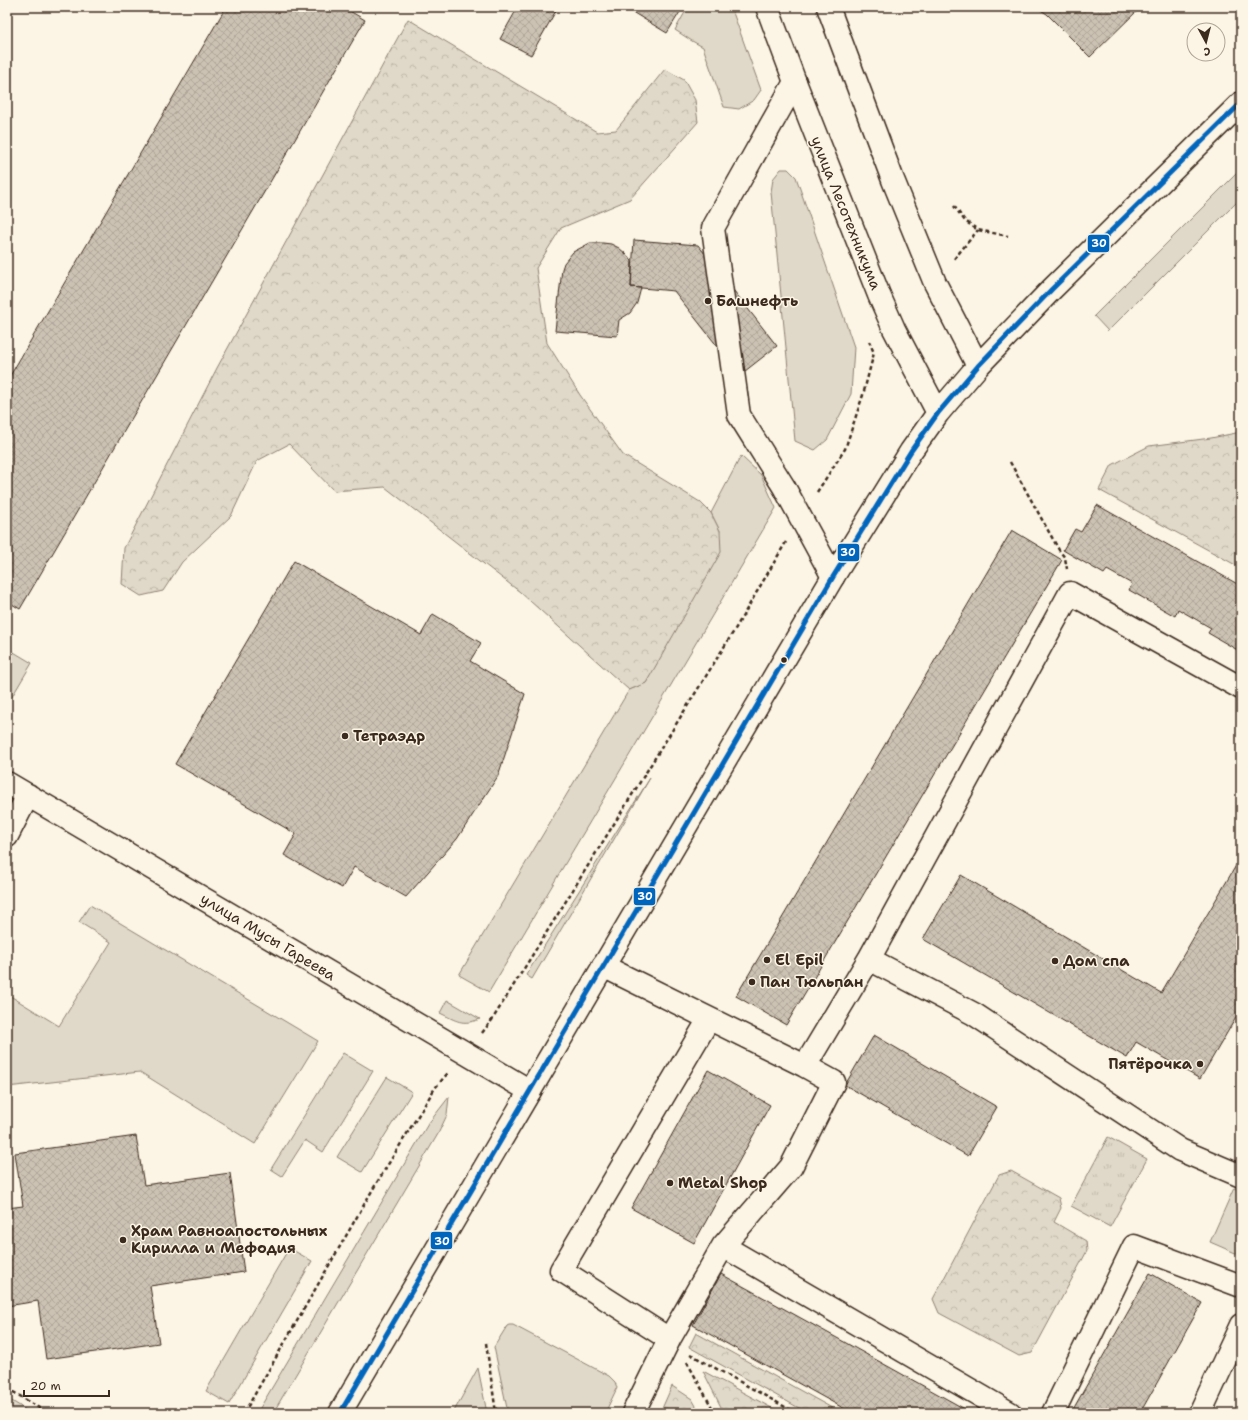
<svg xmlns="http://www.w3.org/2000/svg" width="1248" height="1420" viewBox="0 0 1248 1420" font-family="'Shantell Sans',sans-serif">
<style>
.green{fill:#e0d8c8;stroke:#8e8173}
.forest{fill:url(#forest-crowns);stroke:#8e8173}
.park{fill:url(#park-tufts);stroke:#8e8173}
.building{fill:url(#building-cross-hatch);stroke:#3b2a1e}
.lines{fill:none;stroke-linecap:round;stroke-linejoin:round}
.minor-casing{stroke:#3b2a1e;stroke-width:25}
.major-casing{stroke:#3b2a1e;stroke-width:25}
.path{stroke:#3b2a1e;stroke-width:2.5;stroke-dasharray:4 3;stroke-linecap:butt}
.minor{stroke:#fcf5e5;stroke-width:22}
.major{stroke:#fcf5e5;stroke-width:22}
.bus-1-casing{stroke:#fcf5e5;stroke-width:8}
.bus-1{stroke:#0065bd;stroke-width:5}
.poi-dot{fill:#3b2a1e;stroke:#fcf5e5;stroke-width:1.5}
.labels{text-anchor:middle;stroke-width:3;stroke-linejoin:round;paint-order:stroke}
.street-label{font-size:15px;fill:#3b2a1e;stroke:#fcf5e5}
.poi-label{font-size:15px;font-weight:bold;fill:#3b2a1e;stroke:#fcf5e5;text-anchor:start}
.line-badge{stroke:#fcf5e5;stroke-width:1.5}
.badge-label{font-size:11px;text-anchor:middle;font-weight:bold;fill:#fff}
</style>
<defs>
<pattern id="forest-crowns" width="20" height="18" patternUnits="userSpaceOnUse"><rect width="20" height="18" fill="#e0d8c8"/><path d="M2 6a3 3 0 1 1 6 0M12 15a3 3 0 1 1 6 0" fill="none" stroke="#c1baab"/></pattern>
<pattern id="park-tufts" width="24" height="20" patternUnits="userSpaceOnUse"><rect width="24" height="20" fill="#e0d8c8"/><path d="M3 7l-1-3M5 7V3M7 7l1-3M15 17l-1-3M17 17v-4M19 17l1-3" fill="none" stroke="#c1baab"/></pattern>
<pattern id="building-cross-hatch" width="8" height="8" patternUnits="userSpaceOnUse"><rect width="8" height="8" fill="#ccc2b3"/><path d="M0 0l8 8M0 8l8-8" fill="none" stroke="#b0a79a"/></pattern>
</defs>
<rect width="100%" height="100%" fill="#fcf5e5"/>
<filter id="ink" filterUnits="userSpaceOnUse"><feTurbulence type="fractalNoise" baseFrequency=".025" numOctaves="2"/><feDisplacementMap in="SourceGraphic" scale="8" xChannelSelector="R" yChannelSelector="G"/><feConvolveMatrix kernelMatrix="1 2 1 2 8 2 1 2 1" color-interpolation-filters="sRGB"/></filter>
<g filter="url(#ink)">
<path class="green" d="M688,7h43l30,83 -7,10 -15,9 -15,-2 -21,-60 -11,-6 -17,-11z
M781,169h7l8,8 58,170 -3,47 -24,46 -12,10 -20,-9 -24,-249 2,-13z
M1241,169v29l-133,133 -14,-15z
M741,456l20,19 15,33 -287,484 -30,-17 170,-285 17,-7 74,-152 -9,-18z
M7,648l25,15 -25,42z
M650,778l-118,201 -6,-4z
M90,905l228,136 -63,103 -115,-72 -133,15v-93l52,32 52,-84 -32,-20z
M447,1000l33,19c-18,7 -23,2 -40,-6z
M343,1053l30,18 -50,81 -18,-12 -23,36 -11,-7z
M387,1077l25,15 -50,80 -25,-15z
M449,1097l-2,18 -9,19 -165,279h-16l171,-289z
M1234,1188l7,3 -1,64 -30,-13z
M289,1248l23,13 -83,143 -23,-13z
M509,1325h4l96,51 6,6 2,6 -12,25h-97l-14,-66 13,-21z
M478,1368l9,45h-34z
M7,1398l24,15h-24z"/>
<path class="forest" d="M408,19l189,113 19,-2 49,-61 19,11 11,20 3,22 -68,77 -69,29 -25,40 11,75 33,52 43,60 77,47 11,11 9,18 1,21 -75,131 -17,7 -109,-98 -135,-105 -51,4 -45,-47 -32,17 -26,55 -49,46 -19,29 -22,5 -19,-12 2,-36 93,-180z
M1241,432v136l-142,-78 13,-25 37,-19 62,-8z
M1011,1171l48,27 2,10 -7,14 32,19 1,10 -55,102 -13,3 -80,-43 -6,-14 66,-124z
M696,1333l145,80h-33l-119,-66z
M703,1371l78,42h-57z
M672,1386l20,13 8,14h-40z"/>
<path class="park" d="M1108,1137l39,22 -37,68 -39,-21z"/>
<path class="building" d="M226,7h117l22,13 -345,589 -13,-8v-220z
M518,7h40l-27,48 -31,-16z
M624,7h59l-16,26z
M1036,7h105l-51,50 -43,-43z
M634,240l64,5 79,101 -37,29 -66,-84 -43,-4z
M590,243h13l8,1 8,4 7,6 6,7 -1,26 10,1 -4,15 -7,10 -11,7 -2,16 -62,-5 7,-62 2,-6 9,-11z
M1097,505l144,81v66l-33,-19 3,-5 -33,-19 -3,7 -46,-26 3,-6 -25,-14 -3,4 -41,-24 12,-21 6,3z
M1012,530l50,30 -276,465 -50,-29z
M294,561l127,74 12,-21 48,29 -11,18 55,33 -27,82 -41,63 -51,58 -52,-30 -12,21 -58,-33 12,-21 -121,-70z
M1241,857v152l-41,70 -64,-37 -9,16 -204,-119 38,-64 200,118z
M874,1035l123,72 -29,49 -123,-71z
M708,1070l62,35 -76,138 -63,-35z
M136,1136l8,49 86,-12 14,99 -94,14 9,57 -113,16 -8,-58 -31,5v-98l16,-2 -8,-53z
M1150,1273l52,30 -62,110h-69z
M721,1274l125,69 126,70h-120l-159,-88z"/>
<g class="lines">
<g class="minor-casing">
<path id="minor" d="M795,82l-82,146 26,187 45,72 49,90
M7,783l523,308
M7,836l21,-41
M869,959l105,55 206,136 61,26
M603,966l202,100 29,16 -43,85 -68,79 -53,92 -37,75
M805,1066l64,-107 201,-366 171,95
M723,1246l287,167
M669,1339l-108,-69 148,-251
M1053,1413l81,-167 107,40
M1200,1413l41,-88"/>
</g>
<g class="major-casing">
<path id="major" d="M767,7l28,75 84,213 15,34 44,84
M828,7l65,173 42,103 43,83
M340,1413l493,-836 78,-126 27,-38 40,-47 74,-77 189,-186"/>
</g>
<path class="path" d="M954,206l11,15 13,9 30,6
M954,259l24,-29
M1010,462l49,88 6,8 2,11
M817,492l28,-43 18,-54 11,-42 -5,-12
M482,1033l10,-13 242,-389 52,-89
M486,1343l10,70
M690,1354l106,59
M687,1362l28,51
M7,1388l40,25
M244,1413l129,-224 62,-101 13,-15"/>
<use href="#minor" class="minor"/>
<use href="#major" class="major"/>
<g class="bus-1-casing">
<path id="bus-1" d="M340,1413l493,-836 78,-126 27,-38 40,-47 74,-77 189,-186"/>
</g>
<use href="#bus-1" class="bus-1"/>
</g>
</g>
<g class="poi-dot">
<circle cx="708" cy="301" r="4"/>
<circle cx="784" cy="660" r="3.5"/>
<circle cx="345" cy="736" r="4"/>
<circle cx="767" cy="960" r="4"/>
<circle cx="1055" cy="961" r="4"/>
<circle cx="752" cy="982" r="4"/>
<circle cx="1200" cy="1064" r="4"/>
<circle cx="670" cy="1183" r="4"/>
<circle cx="123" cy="1240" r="4"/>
</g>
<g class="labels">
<g class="street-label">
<text transform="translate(846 213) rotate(68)" y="5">улица Лесотехникума</text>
<text transform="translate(268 937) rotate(31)" y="5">улица Мусы Гареева</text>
</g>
<g class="poi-label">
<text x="716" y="306">Башнефть</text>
<text x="353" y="741">Тетраэдр</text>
<text x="775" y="965">El Epil</text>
<text x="1063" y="966">Дом спа</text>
<text x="760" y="987">Пан Тюльпан</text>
<text x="1192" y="1069" text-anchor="end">Пятёрочка</text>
<text x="678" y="1188">Metal Shop</text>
<text x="131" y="1236">Храм Равноапостольных<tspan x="131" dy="17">Кирилла и Мефодия</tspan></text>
</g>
</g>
<g class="line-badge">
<rect x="1087" y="234" width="23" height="19" rx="4" fill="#0065bd"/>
<rect x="837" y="543" width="23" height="19" rx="4" fill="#0065bd"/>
<rect x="633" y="887" width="23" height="19" rx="4" fill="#0065bd"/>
<rect x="430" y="1231" width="23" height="19" rx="4" fill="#0065bd"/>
</g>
<g class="badge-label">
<text x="1099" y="247">30</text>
<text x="848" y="556">30</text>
<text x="645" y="900">30</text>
<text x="442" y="1245">30</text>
</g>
<rect width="1248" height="1420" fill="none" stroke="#fcf5e5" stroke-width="24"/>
<rect x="12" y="12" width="1224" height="1396" fill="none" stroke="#3b2a1e" stroke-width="1.5" filter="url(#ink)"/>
<g transform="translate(1206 42) rotate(173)"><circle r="19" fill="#fcf5e5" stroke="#afa495"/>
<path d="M0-3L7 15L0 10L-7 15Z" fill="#3b2a1e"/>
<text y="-6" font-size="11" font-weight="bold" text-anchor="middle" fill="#3b2a1e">С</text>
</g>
<path d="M24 1390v6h85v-6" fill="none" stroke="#3b2a1e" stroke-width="2"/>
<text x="30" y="1390" font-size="12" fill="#3b2a1e" stroke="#fcf5e5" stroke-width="3" paint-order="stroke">20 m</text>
</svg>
